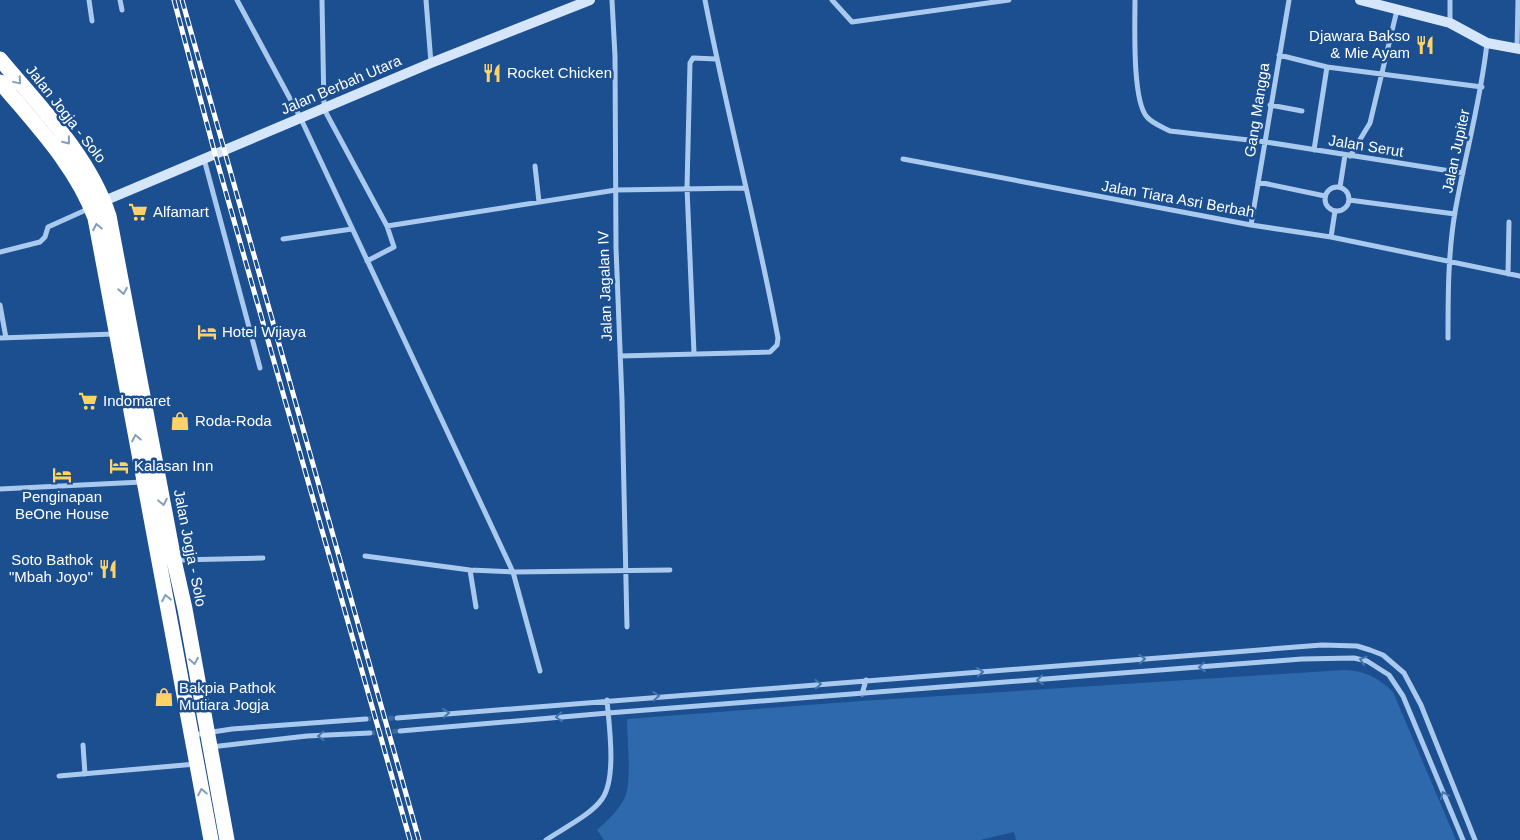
<svg xmlns="http://www.w3.org/2000/svg" width="1520" height="840" viewBox="0 0 1520 840" font-family="Helvetica,sans-serif">
<style>
.green{fill:#2e69ad}
.lines{fill:none;stroke-linecap:round;stroke-linejoin:round}
.street-tunnel{stroke:#3d69a0;stroke-width:5;stroke-dasharray:5 2.5;stroke-linecap:butt}
.street{stroke:#a9c9ee;stroke-width:5}
.secondary{stroke:#d6e6fa;stroke-width:10}
.highway{stroke:#fff;stroke-width:15}
.rail-casing{stroke:#fff;stroke-width:5}
.rail{stroke:#1b4f8f;stroke-width:3;stroke-dasharray:9;stroke-linecap:butt}
.oneway{stroke:#829ec1}
.oneway2{stroke:#4674ac}
.labels{text-anchor:middle;stroke-width:5;stroke-linejoin:round;paint-order:stroke}
.poi-label{font-size:15px;fill:#fff;stroke:#1b4f8f;text-anchor:start}
.street-label{font-size:15px;fill:#fff;stroke:#1b4f8f}
</style>
<rect width="100%" height="100%" fill="#1b4f8f"/>
<path class="green" d="M1344,670c22,1 33,7 49,22l63,148h-440l-2,-8 -34,8h-376l-7,-10c11,-10 22,-20 28,-33 7,-16 2,-59 2,-78l234,-18z"/>
<g class="lines">
<path class="street-tunnel" d="M366,719l31,-1
M370,733l30,-2"/>
<path class="street" d="M89,0l3,21
M120,0l2,10
M237,0l64,119 212,453 27,99
M322,0l2,109 63,117 7,21 -27,14
M426,0l5,63
M612,0l3,56 1,192 6,152 5,227
M832,0l20,22 157,-22
M1135,0c0,24 -3,101 12,117 6,7 16,10 23,14l96,11 197,31
M1450,0v23
M1517,49l1,-49
M1279,55l48,12 155,20
M1270,105l32,6
M1314,150l13,-83
M1350,156l20,-33 27,-113
M204,159l56,209
M903,159l348,66 80,12 189,39
M535,166l4,36
M1258,182l67,14
M1325 199a12 12 0 1 1 24 0a12 12 0 1 1-24 0Z
M1340,187l5,-32
M1349,200l106,14
M1251,225l38,-225
M387,226l229,-36 129,-2
M1331,237l4,-26
M283,239l69,-10
M0,252l40,-10 5,-5 3,-10 40,-18
M1508,274l1,-52
M0,305l6,33
M0,338l114,-4
M1448,338c0,-42 0,-84 7,-126 10,-57 26,-112 32,-169
M694,353l-7,-165 3,-125 3,-5 23,1
M620,356l150,-4 7,-7 1,-7c-21,-113 -51,-224 -73,-338
M0,489l142,-7
M365,556l105,14 43,2 157,-2
M177,560l86,-2
M470,570l6,37
M862,694l4,-14
M397,718l925,-73 35,1 13,4 13,5 21,18 17,32 54,135
M400,731l208,-18 694,-54 52,-1 13,3 22,14 14,21 60,144
M193,735l39,-6 134,-10
M83,745l2,29
M211,747l96,-11 63,-3
M59,776l137,-12
M546,840c16,-11 45,-25 56,-41 15,-21 7,-74 5,-99"/>
<path class="secondary" d="M1360,0l90,23 37,20 33,6
M104,201l327,-138 159,-63"/>
<path class="highway" d="M0,59c40,48 89,96 109,157l65,344 11,49 42,231
M0,82c35,42 76,84 95,136l116,622"/>
<g class="rail-casing">
<path id="rail" d="M174,0l41,154 195,686
M182,0l237,840"/>
</g>
<use href="#rail" class="rail"/>
</g>
<defs><path id="oneway-chevron" d="M-2-3.5L2.5 0L-2 3.5" fill="none" stroke-width="1.6" stroke-linecap="round" stroke-linejoin="round" transform="scale(1.25)"/></defs>
<g class="oneway">
<use href="#oneway-chevron" transform="translate(18 81) rotate(50)"/>
<use href="#oneway-chevron" transform="translate(67 141) rotate(51)"/>
<use href="#oneway-chevron" transform="translate(97 227) rotate(-101)"/>
<use href="#oneway-chevron" transform="translate(123 291) rotate(80)"/>
<use href="#oneway-chevron" transform="translate(136 438) rotate(-101)"/>
<use href="#oneway-chevron" transform="translate(163 502) rotate(79)"/>
<use href="#oneway-chevron" transform="translate(166 598) rotate(-101)"/>
<use href="#oneway-chevron" transform="translate(194 661) rotate(80)"/>
<use href="#oneway-chevron" transform="translate(202 792) rotate(-101)"/>
</g>
<g class="oneway2">
<use href="#oneway-chevron" transform="translate(1142 659) rotate(-4)"/>
<use href="#oneway-chevron" transform="translate(1363 660) rotate(-162)"/>
<use href="#oneway-chevron" transform="translate(1202 667) rotate(175)"/>
<use href="#oneway-chevron" transform="translate(980 672) rotate(-4)"/>
<use href="#oneway-chevron" transform="translate(1040 680) rotate(175)"/>
<use href="#oneway-chevron" transform="translate(818 684) rotate(-4)"/>
<use href="#oneway-chevron" transform="translate(656 696) rotate(-4)"/>
<use href="#oneway-chevron" transform="translate(446 713) rotate(-5)"/>
<use href="#oneway-chevron" transform="translate(559 717) rotate(175)"/>
<use href="#oneway-chevron" transform="translate(321 736) rotate(177)"/>
<use href="#oneway-chevron" transform="translate(1444 795) rotate(-112)"/>
</g>
<defs>
<g id="restaurant-bare" transform="scale(1.5)"><path d="M-5-6h1v4h1v-4h1v4h1v-4h1v5L-1.5 .5V6h-2V.5L-5-1ZM5-6V6H3V1.5H1.5Q1.5-4 5-6Z" fill="#ffd166" stroke="#1b4f8f" stroke-width="2.5" paint-order="stroke"/></g>
<g id="supermarket-bare" transform="scale(1.5)"><path d="M-6-5.5h2.5l.6 2H6L4.5 2H-2.5L-4.4-4H-6ZM-1.5 3.2a1.3 1.3 0 1 0 .1 0ZM3 3.2a1.3 1.3 0 1 0 .1 0Z" fill="#ffd166" stroke="#1b4f8f" stroke-width="2.5" paint-order="stroke"/></g>
<g id="hotel-bare" transform="scale(1.5)"><path d="M-6-4.5h1.5V1H6V5H4.5V3h-9V5H-6ZM-4 0a1.8 1.8 0 1 1 3.6 0ZM.5 0V-2.5h3Q6-2.5 6 0Z" fill="#ffd166" stroke="#1b4f8f" stroke-width="2.5" paint-order="stroke"/></g>
<g id="shop-bare" transform="scale(1.5)"><path d="M-5-2.5h2.3a2.7 3.5 0 0 1 5.4 0H5L5.5 6h-11ZM-1.5-2.5h3a1.5 2.3 0 0 0-3 0Z" fill="#ffd166" stroke="#1b4f8f" stroke-width="2.5" paint-order="stroke"/></g>
</defs>
<g fill-rule="evenodd">
<use href="#restaurant-bare" x="1425" y="45"/>
<use href="#restaurant-bare" x="492" y="73"/>
<use href="#supermarket-bare" x="138" y="212"/>
<use href="#hotel-bare" x="207" y="332"/>
<use href="#supermarket-bare" x="88" y="401"/>
<use href="#shop-bare" x="180" y="421"/>
<use href="#hotel-bare" x="119" y="466"/>
<use href="#hotel-bare" x="62" y="475"/>
<use href="#restaurant-bare" x="108" y="569"/>
<use href="#shop-bare" x="164" y="697"/>
</g>
<g class="labels">
<g class="poi-label">
<text x="1410" y="41" text-anchor="end">Djawara Bakso<tspan x="1410" dy="17">&amp; Mie Ayam</tspan></text>
<text x="507" y="78">Rocket Chicken</text>
<text x="153" y="217">Alfamart</text>
<text x="222" y="337">Hotel Wijaya</text>
<text x="103" y="406">Indomaret</text>
<text x="195" y="426">Roda-Roda</text>
<text x="134" y="471">Kalasan Inn</text>
<text x="62" y="502" text-anchor="middle">Penginapan<tspan x="62" dy="17">BeOne House</tspan></text>
<text x="93" y="565" text-anchor="end">Soto Bathok<tspan x="93" dy="17">"Mbah Joyo"</tspan></text>
<text x="179" y="693">Bakpia Pathok<tspan x="179" dy="17">Mutiara Jogja</tspan></text>
</g>
<g class="street-label">
<text transform="translate(341 85) rotate(-23)" y="5">Jalan Berbah Utara</text>
<text transform="translate(1257 110) rotate(-81)" y="5">Gang Mangga</text>
<text transform="translate(66 114) rotate(52)" y="5">Jalan Jogja - Solo</text>
<text transform="translate(1366 146) rotate(9)" y="5">Jalan Serut</text>
<text transform="translate(1456 151) rotate(-78)" y="5">Jalan Jupiter</text>
<text transform="translate(1178 199) rotate(10)" y="5">Jalan Tiara Asri Berbah</text>
<text transform="translate(605 286) rotate(-92)" y="5">Jalan Jagalan IV</text>
<text transform="translate(190 548) rotate(79)" y="5">Jalan Jogja - Solo</text>
</g>
</g>
</svg>
